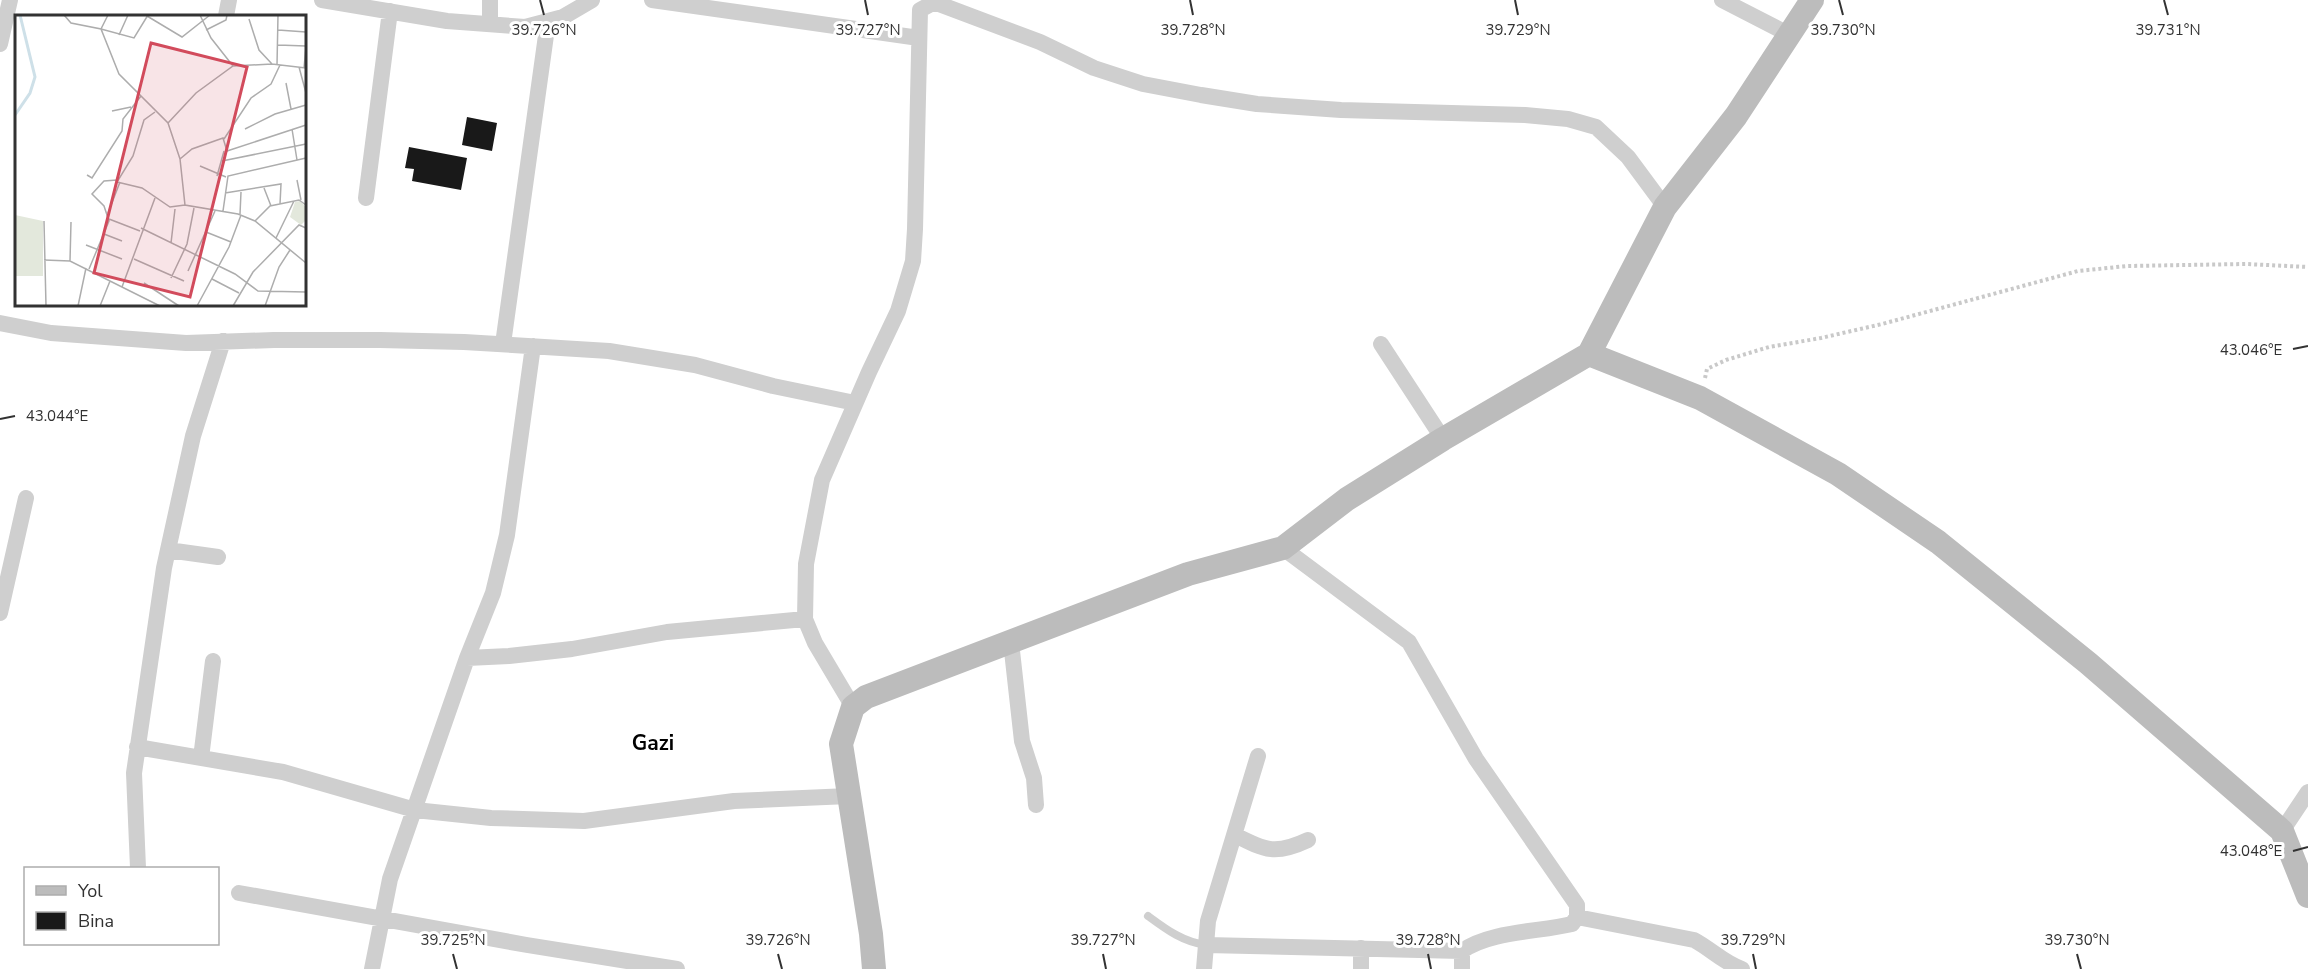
<svg xmlns="http://www.w3.org/2000/svg" width="2308" height="969" viewBox="0 0 2308 969" font-family="'Nunito Sans',sans-serif">
<style>
.building{fill:#191919}
.lines{fill:none;stroke-linecap:round;stroke-linejoin:round}
.path{stroke:#c9c9c9;stroke-width:4;stroke-dasharray:3 3;stroke-linecap:butt}
.lane{stroke:#cfcfcf;stroke-width:8}
.street{stroke:#cfcfcf;stroke-width:16}
.secondary{stroke:#bcbcbc;stroke-width:24}
.ticks{fill:none;stroke:#323232;stroke-width:2}
.labels{text-anchor:middle;stroke-width:6;stroke-linejoin:round;paint-order:stroke}
.district-label{font-size:21px;font-weight:bold;fill:#000;stroke:#fff}
.inset-river{fill:none;stroke:#cee0e8;stroke-width:3}
.inset-road{fill:none;stroke:#adadad;stroke-width:1.5}
.view{fill:#d24b5c;fill-opacity:0.15;stroke:#d24b5c;stroke-width:3}
.inset-edge{fill:none;stroke:#323232;stroke-width:3}
.ticks-label{font-size:15px;text-anchor:middle;fill:#323232;stroke:#fff;stroke-width:6;stroke-linejoin:round;paint-order:stroke}
</style>
<rect width="100%" height="100%" fill="#fff"/>
<path class="building" d="M467,117l30,6 -5,28 -30,-6z
M409,147l58,11 -6,32 -49,-9 2,-12 -9,-1z"/>
<g class="lines">
<path class="path" d="M1705,378l2,-9 19,-9 43,-13 52,-9 61,-14 196,-53 49,-5 119,-2 62,3"/>
<path class="lane" d="M1148,916c19,14 35,26 58,29"/>
<path class="street" d="M322,0l125,21 78,6 38,-10 29,-17
M652,0l267,38
M1722,0l68,35
M226,16l3,-16
M490,24v-24
M0,44l10,-44
M366,198l24,-187
M0,323l51,10 135,10 88,-3h106l84,2 145,9 86,14 78,21 82,17
M503,344l45,-323
M1381,344l62,95
M1283,548l126,94 67,117 101,146v12l-5,7c-33,8 -82,7 -110,27v18
M168,550l50,7
M0,613l26,-115
M1011,642l11,99 12,37 2,27
M467,658l42,-2 63,-7 95,-17 138,-13
M853,707l-38,-64 -10,-24 1,-55 16,-84 47,-108 29,-61 15,-50 2,-32 5,-219 11,-6h8l101,38 54,26 49,16 58,11 56,9 84,6 184,5 43,4 28,8 32,30 37,50
M137,747l146,25 132,38 76,8 93,3 150,-20 115,-5
M201,758l12,-97
M2282,831l26,-39
M1235,835c31,16 41,20 73,5
M138,868l-4,-95 30,-205 29,-132 30,-95
M239,893l288,52 150,24
M1577,917l117,23c17,9 30,23 48,29
M1206,945l256,6
M372,969l18,-90 77,-221 26,-65 14,-58 26,-189
M1204,969l4,-48 50,-165
M1361,969v-21"/>
<path class="secondary" d="M1589,354l111,44 138,76 100,68 150,121 194,168 26,65
M874,969l-3,-35 -30,-190 12,-37 13,-10 322,-123 95,-26 64,-49 96,-60 146,-85 76,-147 71,-91 76,-116"/>
</g>
<path class="ticks" d="M540,0l4,15M865,0l3,15M1190,0l3,15M1515,0l3,15M1839,0l4,15M2164,0l4,15M2293,349l15,-3M0,419l15,-3M2293,851l15,-4M453,954l4,15M778,954l4,15M1103,954l3,15M1428,954l3,15M1753,954l3,15M2077,954l4,15"/>
<g class="labels">
<g class="district-label">
<text x="653" y="750">Gazi</text>
</g>
</g>
<g transform="translate(15 15)">
<rect width="291" height="291" fill="#fff"/>
<path d="M285,186l6,6v13l-5,5 -11,-8 5,-15zM0,200l28,6v55h-28z" fill="#e3e8dc"/>
<path class="inset-river" d="M0,100l15,-22 5,-16 -15,-62"/>
<path class="inset-road" d="M49,0l7,8 30,6 18,45 49,49 12,36 5,46 53,9 17,7 51,42M93,0l-7,14 33,9 14,-23M185,0l11,23 22,28M132,1l35,21 28,-22M234,4l10,31 13,14M191,15l20,-10 1,-5M263,15l28,2M104,20l9,-20M263,30l28,1M262,50l1,-50M284,52l7,26M289,53l2,-21M271,68l5,26M97,96l19,-4M140,97l-11,8 -11,36 -16,26 25,6 28,19 15,-2M153,108l28,-30 37,-27 39,-2 34,4M230,114l30,-15 31,-9M277,114l5,31M209,124l27,-41 20,-14 9,-19M165,144l12,-10 31,-11 4,13 79,-26M207,146l84,-17M185,151l26,11M72,160l5,3 30,-47 1,-12 18,-23M202,161l7,-25M282,165l4,20M249,173l7,18M210,178l56,-9 -1,20M208,196l5,-35 78,-18M93,198l12,-31M225,199l1,-22M94,204l31,12M29,206l2,85M240,206l15,-15 29,-6 7,5M126,213l94,46 23,17 48,1M191,217l25,10M89,219l18,7M261,223l18,-37M156,228l4,-34M71,230l36,14M119,244l50,22M29,245l26,1 90,45M55,246l1,-39M74,254l20,-48 -5,-15 -12,-12 12,-13 13,-1M173,256l27,-60M156,263l16,-34 7,-36M197,264l27,14M129,268l35,23M107,272l33,-89M63,291l8,-38M85,291l10,-25M182,291l32,-59 12,-32M218,291l20,-34 46,-47 7,3M250,291l14,-39 11,-17"/>
<path class="view" d="M136,28l96,24 -57,230 -96,-24z"/>
<rect width="291" height="291" class="inset-edge"/>
</g>
<g class="ticks-label">
<text x="544" y="35">39.726°N</text>
<text x="868" y="35">39.727°N</text>
<text x="1193" y="35">39.728°N</text>
<text x="1518" y="35">39.729°N</text>
<text x="1843" y="35">39.730°N</text>
<text x="2168" y="35">39.731°N</text>
<text x="2251" y="355">43.046°E</text>
<text x="57" y="421">43.044°E</text>
<text x="2251" y="856">43.048°E</text>
<text x="453" y="945">39.725°N</text>
<text x="778" y="945">39.726°N</text>
<text x="1103" y="945">39.727°N</text>
<text x="1428" y="945">39.728°N</text>
<text x="1753" y="945">39.729°N</text>
<text x="2077" y="945">39.730°N</text>
</g>
<rect x="24" y="867" width="195" height="78" fill="#ffffff" stroke="#adadad" stroke-width="1.5"/>
<rect x="36" y="886" width="30" height="9" fill="#bcbcbc" stroke="#adadad" stroke-width="1.5"/>
<text x="78" y="897" font-size="18" fill="#323232">Yol</text>
<rect x="36" y="912" width="30" height="18" fill="#191919" stroke="#adadad" stroke-width="1.5"/>
<text x="78" y="927" font-size="18" fill="#323232">Bina</text>
</svg>
